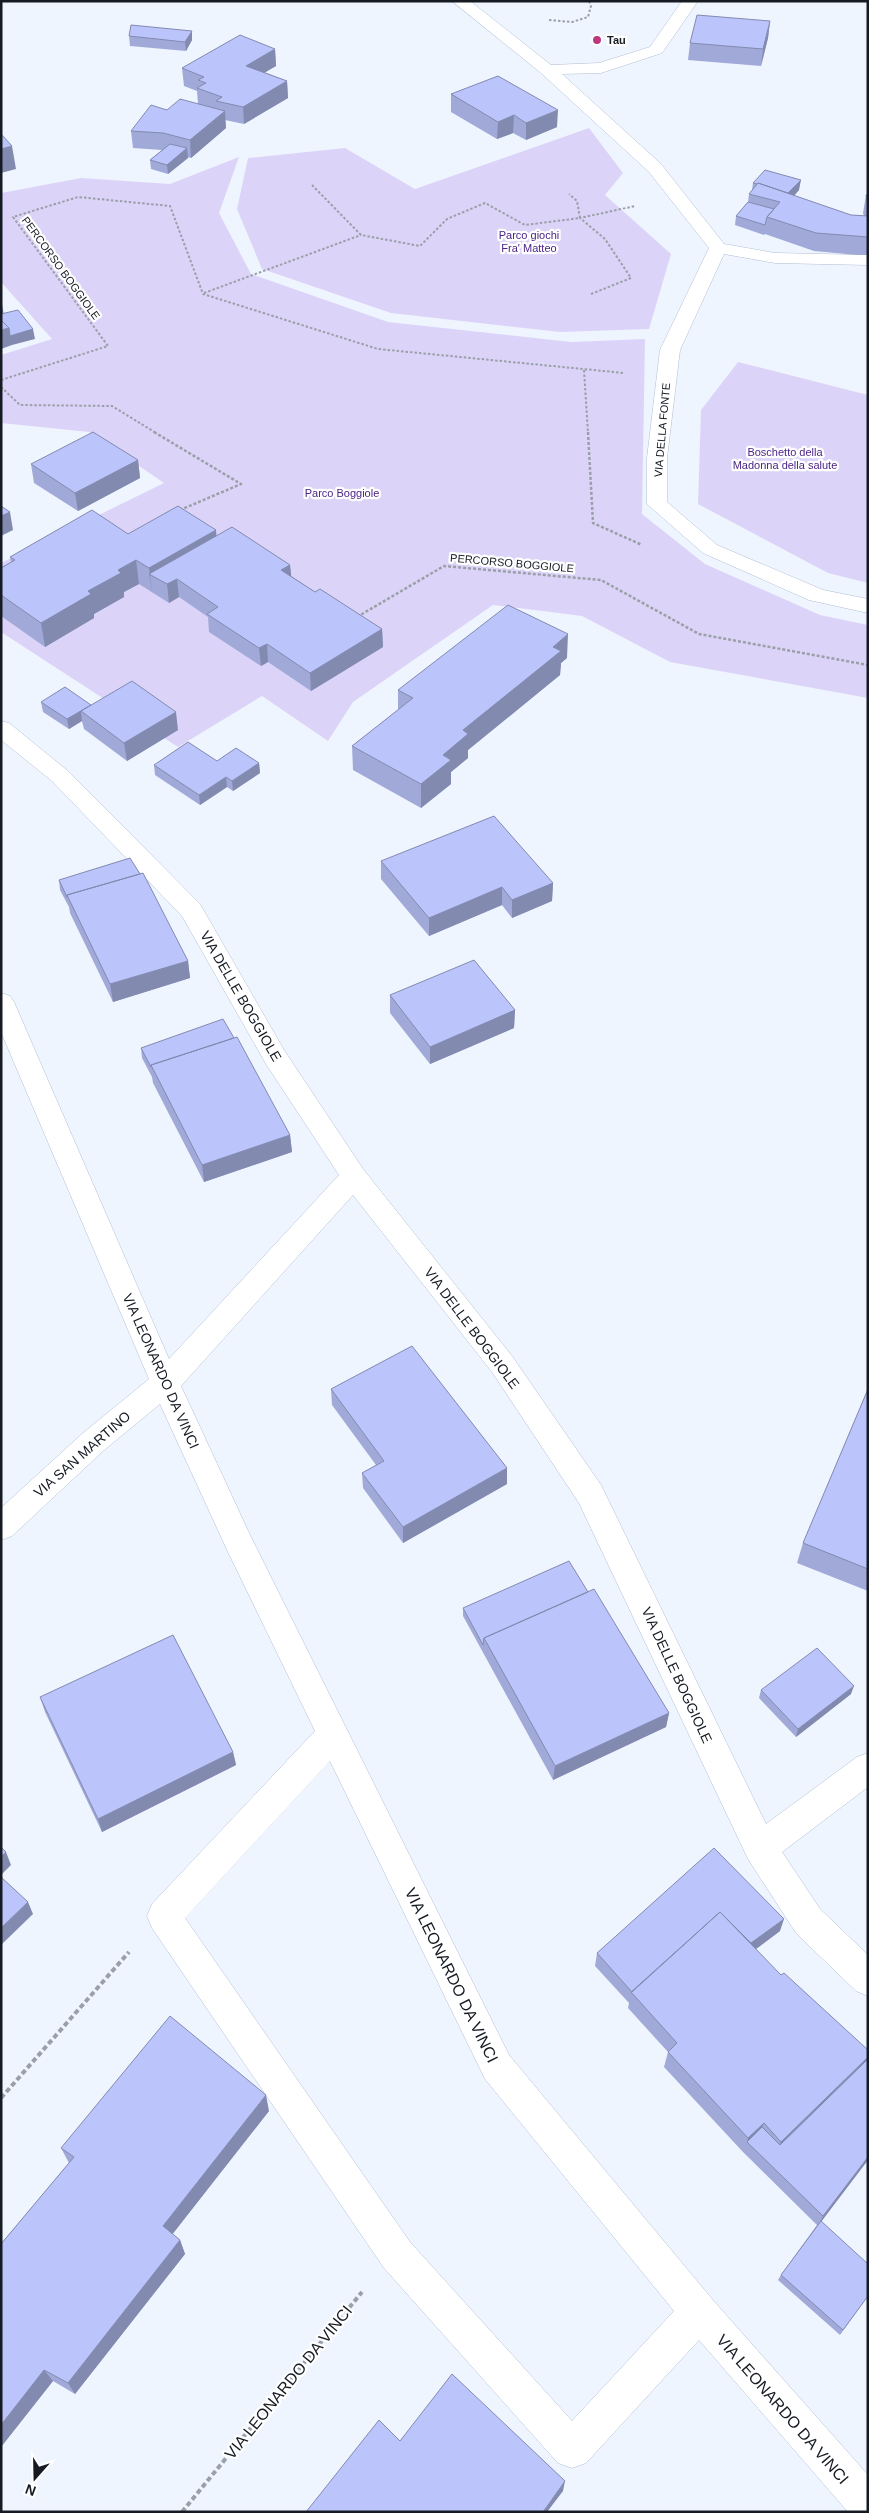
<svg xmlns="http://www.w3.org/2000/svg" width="869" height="2513" viewBox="0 0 869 2513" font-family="Helvetica,sans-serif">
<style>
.green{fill:#dcd4f8}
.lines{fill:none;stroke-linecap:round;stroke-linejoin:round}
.minor-casing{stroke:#b1bfd4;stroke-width:1}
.path-far2{stroke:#9a9fa8;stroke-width:2;stroke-dasharray:2.5 2;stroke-linecap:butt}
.path-far1{stroke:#9a9fa8;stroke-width:2.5;stroke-dasharray:3 2;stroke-linecap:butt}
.path{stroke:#9a9fa8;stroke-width:4;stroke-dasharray:5 3;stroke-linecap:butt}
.minor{fill:#fff;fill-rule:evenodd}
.wall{fill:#a1a9d8}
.shaded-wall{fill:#838ab0}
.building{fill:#bbc5fb;stroke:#838ab0}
.poi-dot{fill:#bb387f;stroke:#fff;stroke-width:2}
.labels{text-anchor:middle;stroke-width:4.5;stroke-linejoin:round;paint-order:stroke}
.far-poi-label{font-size:11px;font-weight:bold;fill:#161b23;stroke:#fff;text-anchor:start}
.far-park-label{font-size:11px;fill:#4b2489;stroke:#fff}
.far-street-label{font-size:11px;fill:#161b23;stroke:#fff}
.street-label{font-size:14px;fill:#161b23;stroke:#fff}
.near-street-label{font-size:16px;fill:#161b23;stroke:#fff}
</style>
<rect width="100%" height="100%" fill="#eff5fe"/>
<path class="green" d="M589,128l34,45 -18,22 66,59 -22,75 -89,3 -169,-19 -129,-44 -25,-60 11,-51 97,-10 70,41z
M239,157l-20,56 32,61 137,48 183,20 74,-3 -3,175 63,50 115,51 48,10v73l-198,-36 -88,-46 -89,-11 -140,97 -25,39 -66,-45 -84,51 -177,-115v-69l163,-80 -75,-51 -88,-9v-68l51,-16 -51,-57v-89l80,-15 89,6z
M738,362l130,33v188l-40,-10 -130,-69 3,-94z"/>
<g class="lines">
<g class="minor-casing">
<path id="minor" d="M452,1h18l81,64 48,-2 51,-16 32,-46h16l-36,52 -61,20 -39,1 99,90 63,80 51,9 93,2v10l-93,-2 -51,-9 -44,96 -13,108v44l50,43 106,45 45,9v14l-59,-13 -106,-47 -56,-49v-46l13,-108 49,-102 -60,-76 -108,-99z
M1,721l8,2 59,48 132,133 84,146 79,119 149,187 89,129 165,339 91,-67 11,-4v34l-86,65 38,57 48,46v41l-12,-5 -60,-58 -48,-74 -169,-356 -87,-131 -139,-177 -172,191 69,149 259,520 203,244 156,176v37h-20l-149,-172 -113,123 -14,5 -14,-5 -174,-195 -232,-340 -5,-12 5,-12 163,-173 -87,-179 -68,-148 -57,47 -91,85 -11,4v-32l82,-75 66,-54 -148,-347v-39l9,3 4,6 155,357 170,-184 -73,-111 -84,-148 -130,-135 -51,-41zM330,1761l155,318 189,232 -102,110 -162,-179 -225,-324z"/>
</g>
<path class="path-far2" d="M549,20l23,2 16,-5 3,-11 -2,-5
M312,185l49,50 59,11 27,-27 38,-16 40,22 55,-7 -3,-17 -8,-7
M204,293l157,-58
M591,294l40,-16 -26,-39 -25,-21 55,-12
M584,370l4,63
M1,380l107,-34 -95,-129 65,-20 92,9 33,88 175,55 246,24
M1,387l19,18 92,1 44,27"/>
<path class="path-far1" d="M154,432l87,52 -61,26
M588,432l5,91 49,22
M357,617l87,-51 157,14 98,54 169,31"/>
<path class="path" d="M1,2098l128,-146
M182,2512l180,-220"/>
<use href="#minor" class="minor"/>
</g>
<path class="wall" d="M770,21l-2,17 -7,28 -73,-6 2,-17z
M129,36l63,4 -6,11 -56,-5z
M275,49l1,17 -12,6 23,9 1,17 -44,26 -19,-4 1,8 -35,30 -4,-1 1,1 -20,16 -17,-5 -1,-9 12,-10 -29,-2 -2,-17 36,-21 31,-6 -1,-13 -13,-5 -2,-18z
M451,94l106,33 -31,13 -13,-7 -16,6 -46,-27z
M753,183l46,7 -5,6 57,19 13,1 -1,-3 3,-18h2v60h-11l-43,-4 -49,-17 -1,1 -29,-10 1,-9 12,-14 1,-8 3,-4z
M138,460l2,18 -62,33 -44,-28 -3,-19z
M128,534l88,2 74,29 1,11 24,16 67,37 1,18 -72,44 -43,-29 -7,4 -52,-34 -1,-15 -29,-20 -10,6 -30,-19 -15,8v5l-30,17v4l-49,29 -44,-31v-48l10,-6 -1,-5z
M567,658l-6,5 -1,12 -92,75v8l-17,14v12l-30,24 -68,-38 -1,-24 46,-36v-20z
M41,702l50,3 87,25 -51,31 -43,-32 -2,-8 -13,8 -26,-17z
M217,761l42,2 1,10 -27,18 -6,-4 -27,18 -45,-30 -1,-10z
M381,861l172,22 -1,18 -40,17 -10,-13 -73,31 -48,-57z
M59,880l129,81 2,17 -77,24 -43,-89 -1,-6 -9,-17z
M390,995l125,15 -1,18 -84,36 -40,-51z
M141,1048l149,87 2,17 -88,30 -51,-99 -1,-6 -10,-19z
M331,1389l176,79v16l-104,59 -40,-55 -1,-15 14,-8 -44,-60z
M868,1389v202l-71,-28 6,-20z
M463,1608l206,105 -3,14 -113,53 -90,-164z
M761,1690l90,4 -55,43 -37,-39z
M40,1697l193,55 3,13 -134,67 -57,-120z
M780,1931l-24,18 112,211 -47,61 47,75 -28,39 -62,-55 3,-5 36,-50 -74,-73 -79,-85 4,-15 -40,-44 1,-5 -34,-37 2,-13z
M269,2111l-97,123 8,6 5,14 -110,140 -22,-13 -52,66v-203l68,-81 -8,-15z"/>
<path class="shaded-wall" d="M770,21l-2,17 -7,28 2,-17z
M192,31v9l-6,11 -1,-9z
M275,49l1,17 -29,17 -1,-17z
M287,81l1,17 -44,26 -1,-17z
M558,110l-1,17 -31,13v-17z
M225,111l1,17 -35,30 -1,-18z
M514,115l-1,18 -16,6 1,-17z
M12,146l4,23 -15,4v-24z
M187,148l1,10 -20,16 -1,-9z
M801,180l-2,10 -12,13 1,-10z
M1,304h1l3,18 -4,1z
M9,328l24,1 2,10 -23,6 -11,4v-19z
M138,460l2,18 -62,33 -3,-18z
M10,512l3,18 -12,6v-20z
M216,530l2,24 -69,20 3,18 -3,-24z
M136,560l3,24 -15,8v5l-30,17v4l-49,29 -4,-24 77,-53z
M290,565l2,18 -11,-13z
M177,579l2,18 -10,6 -2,-19z
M382,629l1,18 -72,44 -1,-18z
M568,634l-1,24 -6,5 -1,12 -92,75v8l-17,14v12l-30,24v-24l42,-54 90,-83z
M267,644l1,18 -7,4 -2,-18z
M91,705l-10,6 1,10 -13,8 -2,-10z
M176,712l2,18 -51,31 -3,-18z
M259,763l1,10 -27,18 -1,-10z
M226,777l1,10 -27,18 -1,-10z
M553,883l-1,18 -40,17v-18z
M502,887v18l-73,31v-18z
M188,961l2,17 -77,24 -3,-18z
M515,1010l-1,18 -84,36v-17z
M290,1135l2,17 -88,30 -2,-17z
M507,1468v16l-104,59v-16z
M854,1686l-3,8 -55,43 2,-8z
M669,1713l-3,14 -113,53 2,-14z
M233,1752l3,13 -134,67 -4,-13z
M6,1852l5,13 -10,10v-18z
M28,1902l5,12 -32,31v-17z
M784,1919l-4,12 -36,27 3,-12z
M868,2057v4l-93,95 6,-14z
M266,2095l3,16 -101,129 -5,-14z
M764,2123l-6,14 -11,5 1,-4z
M868,2157v3l-50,66 5,-10z
M180,2240l5,14 -110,140 -7,-11z
M44,2370l9,11 -52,66v-22z
M565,2481l-2,10 -16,21h-4z"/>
<path class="building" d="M697,15l73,6 -7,28 -73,-6z
M131,25l61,6 -7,11 -56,-6z
M240,35l35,14 -29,17 41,15 -44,26 -27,-6 6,-4 -25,-9 9,-5 -8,-3 6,-3 -22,-9z
M498,76l60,34 -32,13 -12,-8 -16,7 -47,-28z
M180,99l45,12 -35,29 -27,-7 -32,-2 20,-26 16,5z
M1,134l11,12 -11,3z
M170,144l17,4 -20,17 -17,-5z
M765,170l36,10 -13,13 -30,-10 -1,1 -4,-1z
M758,183l93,32 17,1v21l-52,-4 -49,-16 13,-15 -31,-8z
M866,195h2v8z
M748,202l26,7 -7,8 -2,8 -29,-9z
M18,310l15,19 -23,7 -1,-8 -8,-8v-6z
M1,320l8,8 -8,2z
M93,432l45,28 -63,33 -44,-29z
M1,506l9,6 -9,4z
M178,506l38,24 -67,38 -13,-8 -18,10 3,3 -33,18 3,3 -50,29 -40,-28v-27l14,-8 -5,-3 82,-47 36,24z
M232,527l58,38 -9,5 34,22 5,-3 62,40 -72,44 -43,-29 -8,4 -52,-34 11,-7 -41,-28 -10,5 -18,-10z
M508,605l60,29 -15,13 8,4 -98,79 5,4 -25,21 8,5 -30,24 -69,-38 61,-48 -15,-8z
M132,681l44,31 -52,31 -43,-32z
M65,687l26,18 -24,14 -26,-17z
M188,742l29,19 19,-13 23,15 -27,18 -6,-4 -27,18 -45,-30z
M494,816l59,67 -41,17 -10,-13 -73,31 -48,-57z
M130,858l10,16 -73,21v2l-8,-17z
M143,873l45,88 -78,23 -43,-89z
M474,960l41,50 -85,37 -40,-52z
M223,1019l11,19 -83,27v2l-10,-19z
M237,1037l53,98 -88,30 -51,-100z
M412,1346l95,122 -104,59 -41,-54 22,-12 -53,-72z
M868,1389v180l-65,-26z
M569,1561l19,31 -104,46 -1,7 -20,-37z
M594,1589l75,124 -114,53 -71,-128z
M173,1635l60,117 -135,67 -58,-122z
M817,1648l37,38 -56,43 -37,-39z
M1,1847l5,5 -5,5z
M714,1848l70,71 -33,24 -31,-31 -88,80 -35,-39z
M1,1877l27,25 -27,26z
M720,1912l61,63 3,-2 84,77v7l-87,85 -17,-19 -16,15 -80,-86 9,-9 -46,-51z
M170,2016l96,79 -103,131 17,14 -112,143 -24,-13 -43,55v-181l73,-87 -13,-9z
M868,2059v98l-45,59 -76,-74 15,-15 18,18z
M821,2221l47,43v32l-25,34 -62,-55z
M452,2374l113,107 -22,31h-237l73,-92 21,21z"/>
<circle class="poi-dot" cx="597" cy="40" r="5"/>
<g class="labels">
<g class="far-poi-label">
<text x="607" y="44">Tau</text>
</g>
<g class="far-park-label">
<text x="529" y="239">Parco giochi<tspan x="529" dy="13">Fra' Matteo</tspan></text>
<text x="785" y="456">Boschetto della<tspan x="785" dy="13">Madonna della salute</tspan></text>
<text x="342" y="497">Parco Boggiole</text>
</g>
<g class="far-street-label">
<text transform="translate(61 268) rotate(54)" y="4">PERCORSO BOGGIOLE</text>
<text transform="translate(662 430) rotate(-85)" y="4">VIA DELLA FONTE</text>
<text transform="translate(512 563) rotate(5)" y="4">PERCORSO BOGGIOLE</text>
</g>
<g class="street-label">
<text transform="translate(241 996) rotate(60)" y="5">VIA DELLE BOGGIOLE</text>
<text transform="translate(472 1328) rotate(53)" y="5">VIA DELLE BOGGIOLE</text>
<text transform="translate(161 1371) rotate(66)" y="5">VIA LEONARDO DA VINCI</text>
<text transform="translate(82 1454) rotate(-41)" y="5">VIA SAN MARTINO</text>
<text transform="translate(677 1675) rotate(65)" y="5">VIA DELLE BOGGIOLE</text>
</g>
<g class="near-street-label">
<text transform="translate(452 1975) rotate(64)" y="6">VIA LEONARDO DA VINCI</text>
<text transform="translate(288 2382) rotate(-51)" y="6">VIA LEONARDO DA VINCI</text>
<text transform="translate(783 2409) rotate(49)" y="6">VIA LEONARDO DA VINCI</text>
</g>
</g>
<rect width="869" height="2513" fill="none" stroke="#161b23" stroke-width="5"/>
<g transform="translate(35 2478) rotate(200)" stroke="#ffffff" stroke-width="4" paint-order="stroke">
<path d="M0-4L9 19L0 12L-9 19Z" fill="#161b23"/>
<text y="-8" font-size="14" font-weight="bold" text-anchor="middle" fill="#161b23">N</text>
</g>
</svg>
